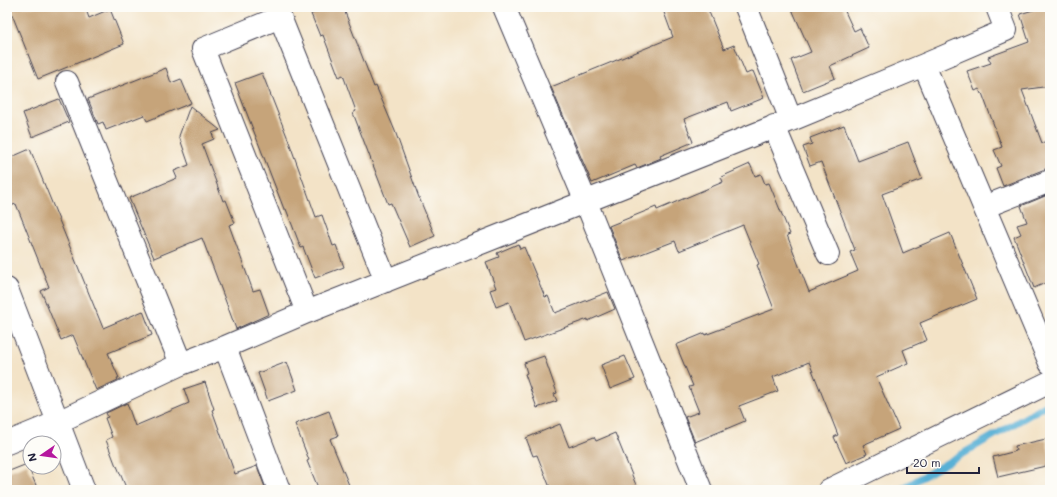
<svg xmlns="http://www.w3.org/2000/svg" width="1057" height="497" viewBox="0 0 1057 497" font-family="Mali,sans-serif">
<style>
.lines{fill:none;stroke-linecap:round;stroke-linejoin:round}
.stream{stroke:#58b0d5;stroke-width:7}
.building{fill:#c6a47a}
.minor-casing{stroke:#413f50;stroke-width:24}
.tertiary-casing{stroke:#413f50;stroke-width:24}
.minor{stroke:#fff;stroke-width:22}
.tertiary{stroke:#fff;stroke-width:22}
</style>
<rect width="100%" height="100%" fill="#fdfcf7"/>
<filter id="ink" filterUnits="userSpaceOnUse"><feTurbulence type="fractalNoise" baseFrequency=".025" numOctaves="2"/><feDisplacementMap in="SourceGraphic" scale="8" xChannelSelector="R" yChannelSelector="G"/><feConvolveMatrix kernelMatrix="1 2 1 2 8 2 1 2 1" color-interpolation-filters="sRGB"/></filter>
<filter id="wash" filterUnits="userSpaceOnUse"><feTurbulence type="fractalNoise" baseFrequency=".012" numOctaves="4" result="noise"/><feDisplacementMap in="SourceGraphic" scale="16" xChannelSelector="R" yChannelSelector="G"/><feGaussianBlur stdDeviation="0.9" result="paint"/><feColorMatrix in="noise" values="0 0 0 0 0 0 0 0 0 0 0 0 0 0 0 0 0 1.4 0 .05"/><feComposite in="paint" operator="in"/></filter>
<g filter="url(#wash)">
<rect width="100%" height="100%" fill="#f3e3c7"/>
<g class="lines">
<path class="stream" d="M900,490l150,-87"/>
</g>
<g id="blocks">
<path class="building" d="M9,7h76l4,11 21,-9 14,35 -86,35z
M328,7h15l31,80 2,-1 19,45 23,64 17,41 -25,11 -19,-44 -3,1 -35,-91 3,-2 -13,-36 -4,2 -16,-42 -3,1 -9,-22z
M662,7h45l17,42 10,-4 12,29 7,-3 11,27 -33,13 -3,-9 -44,17 9,23 -33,14 1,2 -24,10 -2,-3 -43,18 -41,-96 122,-50z
M791,7h52l11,24 6,-3 9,20 -39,18 5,12 -32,13 -12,-31 20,-8z
M1043,7h7v79l-28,4 20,53 8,-4v30h-5l-42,17 -7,-18 5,-2 -7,-16 8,-3 -20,-54 -1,1 -2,-5 -4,2 -8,-20 24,-8 -3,-6 41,-15 -9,-28z
M166,68l5,15 10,-4 10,24 -44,18 -3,-6 -38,15 -3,-8 -5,2 -10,-25z
M262,73l26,66 28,78 6,-2 11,31 3,-1 8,22 -29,11 -12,-31 -2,1 -15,-39h-2l-49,-126z
M59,99l10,23 -37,15 -9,-24z
M190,106l30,24 -8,3 2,6 -12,5 21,57 3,-1 9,23 -6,2 24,66 7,-2 9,25 -33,15 -16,-43 -18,-48 -48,20 -25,-60 48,-20 -3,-7 15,-6 -10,-29z
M844,125l14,36 50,-19 14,37 -40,15 21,59 47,-20 27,66 -57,24 7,17 -24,10 5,13 -32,14 23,52 -36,16 4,9 -21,9 -12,-26 4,-2 -29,-73 -36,15 5,14 -39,15 6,15 -50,21 -10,-25 14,-5 -10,-25 4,-1 -17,-41 29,-12v2l69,-26 -17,-44 2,-1 -16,-39 -64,26 -4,-10 -52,20 -14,-35 47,-19 1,3 66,-28 -2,-5 29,-13 5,12 6,-2 4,10 4,-1 21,51 -3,1 22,57 49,-21 -8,-19 5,-2 -34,-88 -11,4 -7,-19 9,-3 -2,-6z
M30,149l73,179 40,-17 9,24 -44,18 11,25h-2l1,2 -22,10 -23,-55 -12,5 -20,-49 8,-4 -33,-83 -9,3v-48z
M1050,194v87l-16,7 -20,-51 7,-3 -4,-9 10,-3 -6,-16z
M518,244l2,5 4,-2 21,50 3,-1 7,17 53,-21 7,17 -27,12v-2l-64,23 -15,-40 -13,5 -6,-17 6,-2 -10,-26 13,-5 -2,-4z
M544,356l13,37 -3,1 3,7 -20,7 -12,-34 2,-1 -3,-10z
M625,356l10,23 -25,10 -9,-24z
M287,362l10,28 -29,11 -10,-28z
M205,382l9,27 -2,1 23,64 22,-8 9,24h-139l-10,-24h-1l-10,-26 6,-3 -7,-19 3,-1 -2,-4 21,-10 8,23 54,-23 -5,-14z
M329,411l9,25 -8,3 21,51h-32l-12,-29 2,-1 -14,-36z
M560,424l9,23 25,-10 2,4 19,-8 23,57h-87l-14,-35 -4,1 -7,-18z
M1046,439l4,18v8l-52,12 -5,-20 23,-6 -1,-5z
M27,464l11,26h-31v-18z"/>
</g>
</g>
<g filter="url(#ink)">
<use href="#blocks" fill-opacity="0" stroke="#413f50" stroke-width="1"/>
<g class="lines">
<g class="minor-casing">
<path id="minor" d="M504,7l82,195 115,288
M746,7l45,113
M924,65l126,298
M67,82l114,282
M774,126l54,128
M984,207l66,-26
M7,289l77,201
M307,312l-104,-263 77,-32 106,264
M225,347l54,143
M7,443l51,-21 123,-58 44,-17 82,-35 484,-192 133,-55 82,-35 -9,-23"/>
</g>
<g class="tertiary-casing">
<path id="tertiary" d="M829,490l221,-108"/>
</g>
<use href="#minor" class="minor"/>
<use href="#tertiary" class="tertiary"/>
</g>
</g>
<rect width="1057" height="497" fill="none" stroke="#fdfcf7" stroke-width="24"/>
<g transform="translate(42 455) rotate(257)"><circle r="19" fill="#fdfcf7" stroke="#a5a5ac"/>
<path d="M0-3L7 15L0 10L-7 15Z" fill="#b5179e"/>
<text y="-6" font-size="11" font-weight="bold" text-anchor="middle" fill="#22223b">N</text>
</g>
<path d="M907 467v6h72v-6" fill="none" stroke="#22223b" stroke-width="2"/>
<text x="913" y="467" font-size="12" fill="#22223b" stroke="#fdfcf7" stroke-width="3" paint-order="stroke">20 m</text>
</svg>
